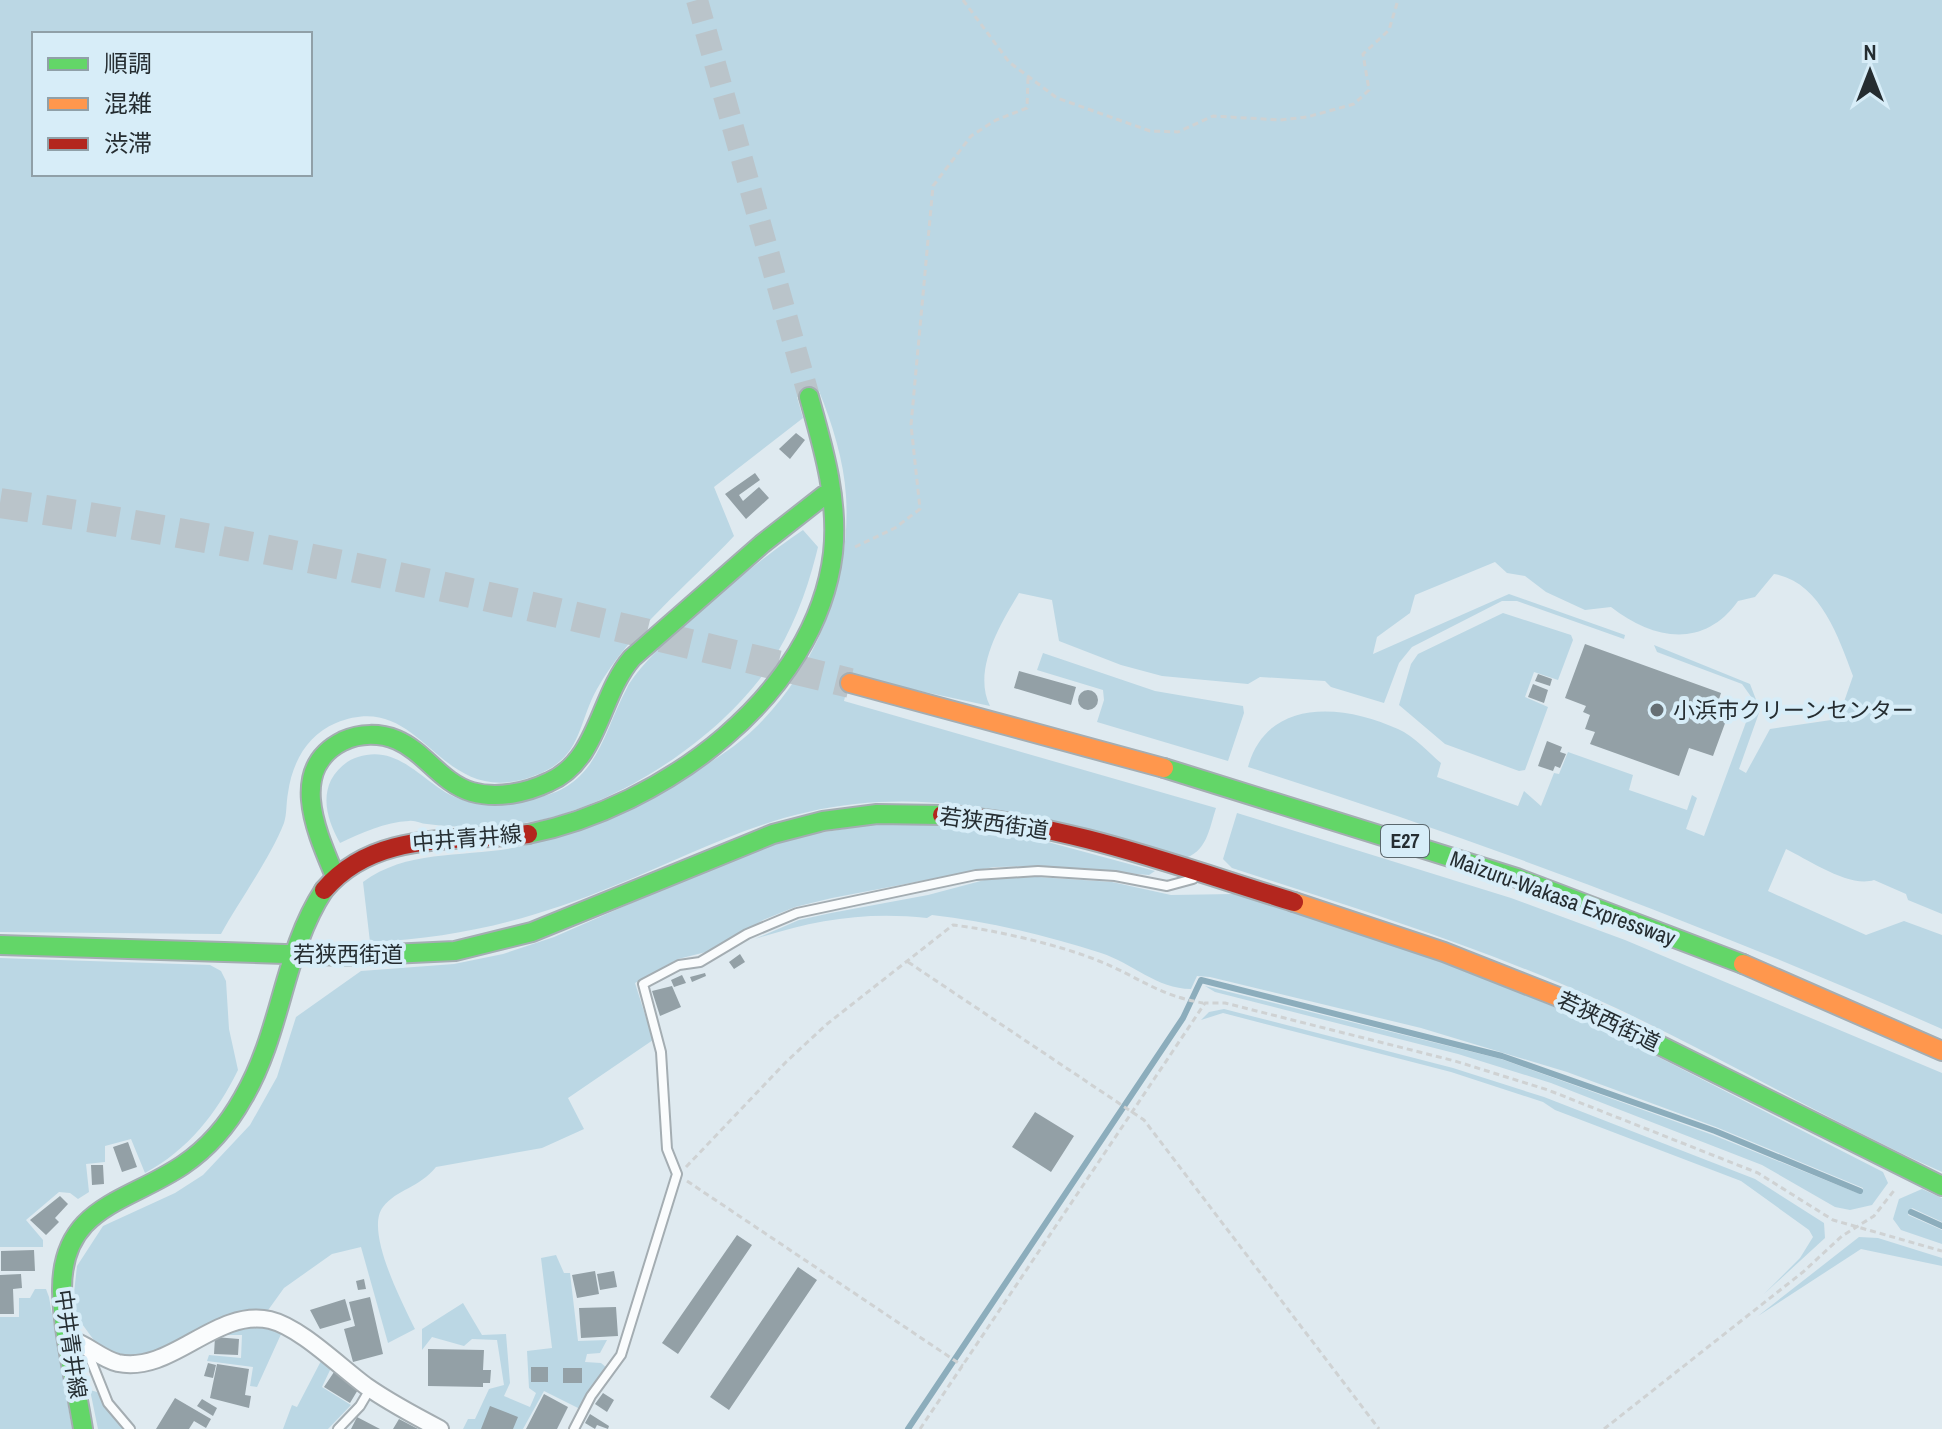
<svg xmlns="http://www.w3.org/2000/svg" width="1942" height="1429" viewBox="0 0 1942 1429" font-family="'Archivo Narrow','Noto Sans JP',sans-serif">
<style>
.green{fill:#bbd7e4;fill-rule:evenodd}
.lines{fill:none;stroke-linecap:round;stroke-linejoin:round}
.stream{stroke:#8cadbc;stroke-width:6}
.building{fill:#93a0a6}
.secondary-tunnel{stroke:#bac4ca;stroke-width:22;stroke-dasharray:22 11;stroke-linecap:butt}
.highway-tunnel{stroke:#bac4ca;stroke-width:30;stroke-dasharray:30 15;stroke-linecap:butt}
.lane-casing{stroke:#a4adb2;stroke-width:12}
.street-casing{stroke:#a4adb2;stroke-width:20}
.fast-casing{stroke:#a4adb2;stroke-width:22}
.slow-casing{stroke:#a4adb2;stroke-width:22}
.jam-casing{stroke:#a4adb2;stroke-width:22}
.path{stroke:#cfd2d3;stroke-width:3;stroke-dasharray:6 4;stroke-linecap:butt}
.lane{stroke:#fafcfd;stroke-width:8}
.street{stroke:#fafcfd;stroke-width:16}
.fast{stroke:#63d668;stroke-width:18}
.slow{stroke:#ff974d;stroke-width:18}
.jam{stroke:#b3261e;stroke-width:18}
.poi-dot{fill:#666f74;stroke:#d7edf8;stroke-width:3}
.labels{text-anchor:middle;stroke-width:8;stroke-linejoin:round;paint-order:stroke}
.shield{fill:#d7edf8;stroke:#5a676d;stroke-width:2}
.shield-label{font-size:20px;font-weight:bold;fill:#252d31}
.poi-label{font-size:22px;fill:#252d31;stroke:#d7edf8;text-anchor:start}
.street-label{font-size:22px;fill:#252d31;stroke:#d7edf8}
</style>
<rect width="100%" height="100%" fill="#dfeaf0"/>
<path class="green" d="M0,0h1942v914l-34,-14 -2,-6 -32,-14c-25,8 -65,-20 -88,-31l-18,42 98,44 38,-14 38,14v94c-227,-100 -457,-187 -694,-262 19,-70 96,-63 150,-38 16,7 30,23 43,34l-4,14 81,29 6,-15 17,15 13,-33 5,1 9,-22 65,23 -4,15 58,20 5,-15 5,3 -11,31 18,7 48,-130v-8l-10,-14 -85,-32 -3,-7 96,39 10,26 -21,59 7,4 24,-44 68,-10 15,-43c-15,-40 -33,-94 -79,-102l-19,23 -17,4c-34,48 -85,39 -127,6l-26,3 -39,-18 -21,-16 -18,-3 -12,-11 -80,33 -5,18 -33,24 -4,17 136,-60 116,41 -1,4 -107,-38h-15l-90,46 -13,16 -15,40 -53,-16 -6,-6 -65,-4 -12,7 -86,-8 -41,-11 -62,-24 -7,-41 -33,-7c-18,30 -47,77 -29,113l-140,-30 -6,25 372,107c-7,21 -9,45 -34,51 -124,-36 -242,-77 -374,-47 -68,15 -127,47 -192,73 -82,34 -156,53 -246,57l-7,-60c49,-37 115,-22 170,-39 23,-6 45,-18 67,-27 48,-19 92,-39 134,-70 74,-57 118,-157 112,-250 -2,-35 -14,-73 -27,-105l-22,6 6,21 -89,69 20,49c-46,49 -104,95 -137,153 -21,38 -14,70 -66,88 -95,33 -107,-90 -195,-54 -29,12 -44,40 -48,70 -2,10 -1,21 -4,30 -13,34 -45,78 -63,111l-221,-2zM34,34h276v140h-276z
M803,530l15,17 -2,8c-10,39 -24,76 -47,111 -49,73 -157,144 -245,157 -30,5 -67,5 -97,1 -6,0 -12,-4 -18,-3 -24,1 -48,12 -69,22 -11,-20 -19,-42 -9,-63 6,-11 16,-20 27,-23 46,-15 70,36 109,44 19,4 54,1 73,-4 58,-13 63,-65 87,-109 21,-40 135,-131 176,-158z
M1503,613l68,22 2,5 -15,40 -24,-8 -9,25 23,10 -23,63 -6,1 -74,-27 -46,-39 12,-41 7,-10z
M1043,653l112,38 88,15 1,7 -16,48 -131,-39 7,-22 -1,-10 -66,-20z
M1237,813l274,85 114,42 317,133v99c-118,-53 -228,-120 -346,-173 -118,-53 -241,-91 -364,-131l-9,-9z
M876,824l88,2 69,12 122,33 -6,4 -111,-9 -44,1 -162,31 -37,9 -32,13 -49,30 -36,9 -43,24 18,57 -85,58 16,31 -42,19 -106,19c-17,21 -39,22 -53,40 -19,24 21,99 32,122l-27,14 -27,-96 -29,7 -48,34 -18,25 -130,45 -16,-1 -24,-14 -19,-26 -4,-15 4,-36 26,-40 72,-33 28,-18 47,-50 27,-48 19,-60 65,-46 93,-7 49,-10 51,-17 194,-85 52,-16z
M1037,877l75,5 59,13 63,-1 112,34 131,47 111,46 295,151 5,11 -16,22 -22,5 -15,-3 -73,-42 -211,-82 -93,-29 -243,-62 -10,-6 296,73 212,76 147,59 3,-6 -147,-61 -149,-55 -146,-44 -211,-51 -13,-1 -6,13c-34,0 -59,-26 -90,-36 -54,-17 -113,-32 -169,-38l-5,3c-61,-7 -114,2 -172,21l44,-19 32,-7 97,-18 64,-17z
M0,958l210,7 11,6 5,10 3,48 9,41c-21,43 -50,80 -93,103l-14,-34 -26,7v16l-19,2 3,28 -11,7 -8,-6 -11,-1 -33,28 17,20v7h-43z
M1224,1009l229,59 91,29 211,82 69,44 1,15 -61,56 36,-36 13,-21 -4,-7 -68,-49 -186,-71 -12,-8 -92,-30 -228,-59 -22,7 8,-8z
M1922,1189l20,9v24l-30,-14 -4,7 34,15v14l-41,-14 -8,-11 6,-20z
M1859,1237l19,1 64,20v8l-81,-17 -103,67z
M556,1255l8,18h6l8,68 29,-1 -7,13 -13,1 -2,8 16,1 6,5 -27,41 -36,-18 -21,38h-60l5,-10h7l14,-30 15,-4 -7,-45 -25,-1 -8,7 -32,-9 -10,13v-21l41,-26 19,32 24,-1 4,49 -6,13 26,11 6,-14 -7,-5 -2,-37 25,-3 -11,-90z
M35,1289h11l3,8 23,132h-72v-112h19v-19h11z
M257,1324l25,8 -25,55 -7,-1 3,-19 -46,-6 2,-6 32,3 1,-23h-22z
M321,1361l10,7 -9,19 29,18 -23,24h-45l9,-24 5,2z
M90,1390l7,2 29,37h-28z"/>
<g class="lines">
<path class="stream" d="M1911,1212l31,14
M908,1429l275,-411 18,-38 301,76 213,75 145,60"/>
</g>
<path class="building" d="M796,433l9,7 -15,19 -11,-10z
M755,473l5,7 -21,15 4,6 16,-14 10,11 -23,21 -21,-25z
M1585,644l136,49 -3,9 13,5 -18,49 -24,-8 -10,28 -89,-32 5,-12 -10,-3 5,-14 -7,-3 3,-6 -21,-8z
M1019,671l57,16 -5,18 -57,-17z
M1538,674l14,5 -2,7 -15,-5z
M1533,684l15,6 -4,13 -16,-6z
M1078 700a10 10 0 1 1 20 0a10 10 0 1 1-20 0Z
M1547,741l15,6 -2,5 6,2 -6,14 -5,-2 -2,5 -15,-5z
M740,954l5,8 -11,7 -5,-7z
M705,973l1,3 -14,6 -2,-5z
M682,975l4,8 -12,4 -3,-7z
M672,986l9,21 -21,9 -8,-25z
M1035,1112l39,24 -23,36 -39,-25z
M128,1142l9,25 -15,5 -9,-25z
M91,1165h12l1,19 -12,1z
M60,1196l8,8 -13,14 4,4 -13,13 -16,-15z
M737,1235l15,10 -74,109 -16,-11z
M34,1250l1,21h-34v-20z
M798,1267l19,13 -88,130 -19,-13z
M595,1271l4,23 -22,4 -5,-23z
M614,1271l3,16 -17,3 -3,-16z
M21,1274l1,14 -9,1 1,25h-14v-39z
M364,1279l2,10 -8,1 -2,-9z
M370,1297l13,57 -30,8 -9,-33 11,-3 -6,-24z
M345,1299l6,21 -31,9 -10,-19z
M616,1307l2,29 -37,2 -2,-30z
M215,1337l24,2 -1,16 -24,-1z
M428,1349l56,1 -1,20h8l-1,13h-7v4l-55,-1z
M208,1363l8,2 -3,13 -9,-2z
M217,1364l32,5 -4,26 6,1 -2,12 -39,-10z
M531,1367h17v15h-17z
M563,1368h19v15h-19z
M334,1372l25,16 -9,15 -26,-16z
M603,1393l11,7 -7,12 -12,-8z
M544,1394l24,13 -11,22h-31z
M175,1398l36,21 -5,9 -12,-7 -5,8h-33z
M202,1399l15,9 -4,8 -16,-10z
M490,1406l28,11 -5,12h-32z
M590,1414l19,12 -1,3 -11,-4 -2,4 -10,-6z
M357,1417l23,12h-29z
M399,1419l19,10h-25z"/>
<g class="lines">
<path class="secondary-tunnel" d="M697,0l112,397"/>
<path class="highway-tunnel" d="M0,503c287,43 569,111 850,180"/>
<g class="lane-casing">
<path id="lane" d="M86,1348l22,55 22,26
M338,1429l22,-23 10,-17
M574,1429l17,-33 30,-41 56,-181 -10,-25 -6,-97 -18,-68 36,-19 21,-3 47,-28 50,-21 179,-38 62,-4 77,5 52,10 26,-7"/>
</g>
<g class="street-casing">
<path id="street" d="M69,1339c18,5 32,20 49,24 54,11 97,-55 152,-43 30,7 70,47 96,66 23,16 49,30 74,43"/>
</g>
<g class="fast-casing">
<path id="fast" d="M1164,768l353,110 226,86
M528,834c134,-27 288,-138 305,-281 6,-53 -10,-106 -24,-156
M335,876c-18,-43 -48,-107 8,-135 17,-8 37,-8 54,-1 28,12 44,43 75,52 25,7 54,1 77,-10 50,-22 50,-86 83,-124l130,-114 69,-54
M0,945l347,11 108,-5 77,-19 241,-98 50,-13 54,-7 65,1
M1581,1006l361,180
M83,1429c-7,-45 -20,-93 -21,-138 -1,-85 65,-88 121,-126 25,-17 45,-40 60,-67 39,-66 40,-146 81,-208"/>
</g>
<g class="slow-casing">
<path id="slow" d="M850,683l314,85
M1294,902l150,50 137,54
M1743,964l199,87"/>
</g>
<g class="jam-casing">
<path id="jam" d="M942,815c120,7 238,52 352,87
M324,890c52,-61 132,-47 204,-56"/>
</g>
<path class="path" d="M963,0l46,62 48,36 93,33 28,1 35,-16 67,4 27,-3 47,-13 15,-14 -6,-36 26,-24 9,-30
M855,547l40,-19 25,-19 -9,-84 22,-239 38,-50 25,-16 31,-12 1,-30
M908,962l236,158 235,309
M686,1167l100,-105 41,-38 126,-99c42,5 107,20 146,36 40,16 58,34 104,42
M687,1181l276,185
M920,1429l285,-426h20l230,58 93,29 210,83 75,47 109,31
M1604,1429l199,-157 39,-36 32,-20 22,-28"/>
<use href="#lane" class="lane"/>
<use href="#street" class="street"/>
<use href="#fast" class="fast"/>
<use href="#slow" class="slow"/>
<use href="#jam" class="jam"/>
</g>
<circle class="poi-dot" cx="1657" cy="710" r="8"/>
<g class="labels">
<rect class="shield" x="1381" y="825" width="48" height="32" rx="6"/>
<g class="shield-label">
<text x="1405" y="848">E27</text>
</g>
<g class="poi-label">
<text x="1673" y="718">小浜市クリーンセンター</text>
</g>
<g class="street-label">
<text transform="translate(994 823) rotate(8)" y="8">若狭西街道</text>
<text transform="translate(467 838) rotate(-5)" y="8">中井青井線</text>
<text transform="translate(1563 898) rotate(20)" y="8">Maizuru-Wakasa Expressway</text>
<text x="348" y="962">若狭西街道</text>
<text transform="translate(1609 1021) rotate(25)" y="8">若狭西街道</text>
<text transform="translate(71 1344) rotate(82)" y="8">中井青井線</text>
</g>
</g>
<rect x="32" y="32" width="280" height="144" fill="#d7edf8" stroke="#90a0a8" stroke-width="2"/>
<rect x="48" y="58" width="40" height="12" fill="#63d668" stroke="#90a0a8" stroke-width="2"/>
<text x="104" y="72" font-size="24" fill="#252d31">順調</text>
<rect x="48" y="98" width="40" height="12" fill="#ff974d" stroke="#90a0a8" stroke-width="2"/>
<text x="104" y="112" font-size="24" fill="#252d31">混雑</text>
<rect x="48" y="138" width="40" height="12" fill="#b3261e" stroke="#90a0a8" stroke-width="2"/>
<text x="104" y="152" font-size="24" fill="#252d31">渋滞</text>
<g transform="translate(1870 72)" stroke="#d7edf8" stroke-width="6" paint-order="stroke">
<path d="M0-6L14 30L0 20L-14 30Z" fill="#252d31"/>
<text y="-12" font-size="22" font-weight="bold" text-anchor="middle" fill="#252d31">N</text>
</g>
</svg>
